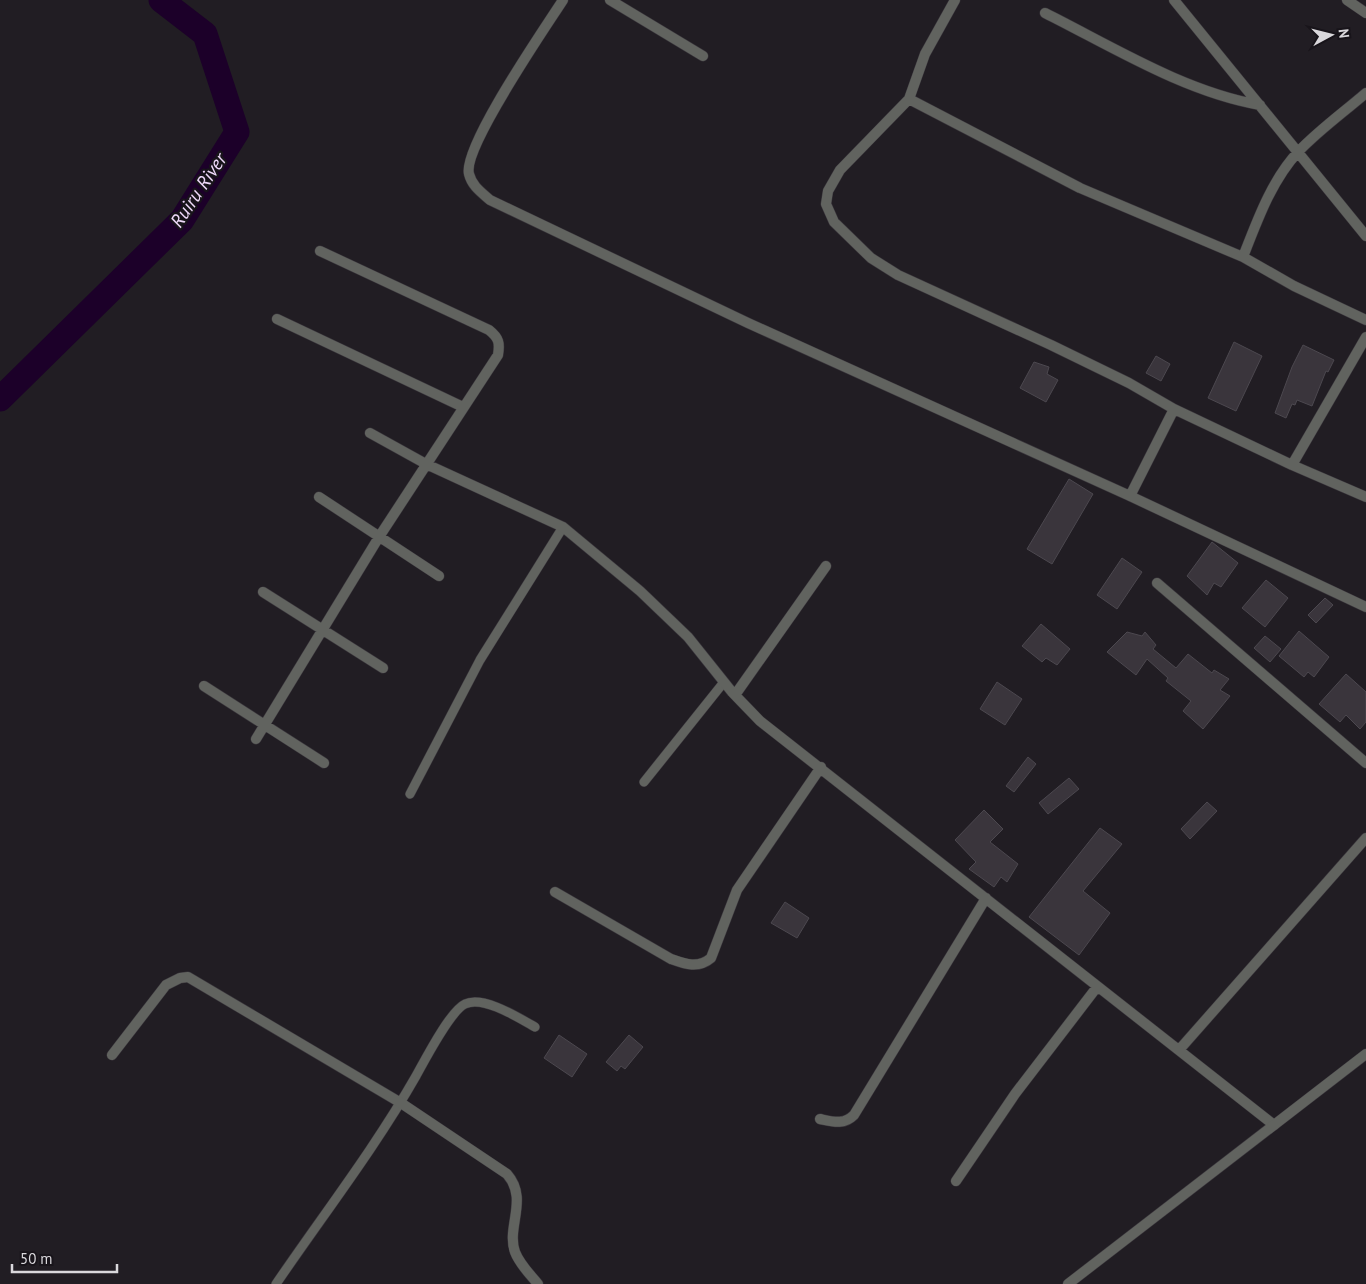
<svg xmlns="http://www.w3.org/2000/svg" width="1366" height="1284" viewBox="0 0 1366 1284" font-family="'PT Sans',sans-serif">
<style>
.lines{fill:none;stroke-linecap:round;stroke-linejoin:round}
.river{stroke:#1c0029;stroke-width:25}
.building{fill:#3a353c;stroke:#4c484f}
.service-casing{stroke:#3b373d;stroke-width:10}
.minor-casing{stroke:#3b373d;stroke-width:11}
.tertiary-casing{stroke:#3b373d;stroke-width:11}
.service{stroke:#61635f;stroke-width:9}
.minor{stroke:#61635f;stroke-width:10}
.tertiary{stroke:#61635f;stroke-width:10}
.labels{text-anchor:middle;stroke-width:4.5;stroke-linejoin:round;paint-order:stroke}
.water-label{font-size:19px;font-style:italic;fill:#eed9f9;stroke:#18141a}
</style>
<rect width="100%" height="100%" fill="#211d23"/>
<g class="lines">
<path class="river" d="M0,399l182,-179 55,-88 -32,-98 -44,-34"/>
</g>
<path class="building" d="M1234,342l28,14 -26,55 -28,-13z
M1303,345l31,15 -6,12 -2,-1 -14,35 -15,-6 -2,5 -3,-1 -6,14 -11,-5 17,-46z
M1156,356l14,8 -9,17 -15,-8z
M1034,362l15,5 -2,7 11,6 -12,22 -26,-14z
M1069,479l24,15 -41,70 -25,-15z
M1212,542l26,21 -17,24 -7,-4 -7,12 -20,-19z
M1122,558l20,14 -25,37 -20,-14z
M1266,580l22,18 -23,29 -23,-19z
M1325,598l8,7 -17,18 -8,-8z
M1041,624l29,25 -13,16 -11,-7 -4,4 -20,-16z
M1299,631l30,26 -15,20 -6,-5 -4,5 -25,-21z
M1127,632l15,4 3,-4 11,13 -3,4 23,19 12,-14 24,19 2,-3 15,9 -9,11 10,6 -27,33 -20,-18 8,-10 -25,-20 2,-3 -21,-19 -11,16 -29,-23z
M1265,636l16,13 -11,13 -16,-14z
M1346,674l20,18v30l-6,7 -14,-14 -6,7 -21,-18z
M997,682l25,17 -17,26 -25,-16z
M1028,757l8,7 -22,28 -8,-6z
M1069,778l10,11 -31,25 -9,-11z
M1207,802l10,9 -27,28 -9,-10z
M984,810l19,19 -13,13 28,22 -11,18 -6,-5 -7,10 -25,-18 7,-7 -21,-22z
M1100,828l22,16 -39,47 27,22 -31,42 -50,-38z
M785,902l24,16 -12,20 -26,-15z
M559,1035l28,19 -15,23 -28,-19z
M629,1035l14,12 -18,22 -4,-3 -4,5 -11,-9z"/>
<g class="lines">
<g class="service-casing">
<path id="service" d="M644,782l80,-100
M410,794l70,-134 83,-133
M276,1284c47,-69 99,-136 140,-208 9,-16 34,-65 49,-72 18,-9 54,14 70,23"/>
</g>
<g class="minor-casing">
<path id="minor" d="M563,0c-18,28 -101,148 -94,174 3,12 12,18 21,26l258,123 382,173 236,111
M610,0l93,56
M955,0l-30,54 -16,45 -69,71 -12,21 -2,13 8,18 37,36 27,17 153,70 78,38 45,26 -44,87
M1174,0l192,236
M1347,0l19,13
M1045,13c68,34 140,79 215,92
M909,99l171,89 163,69 51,29 72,34
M1243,257c14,-36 29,-78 56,-106 20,-21 45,-39 67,-58
M277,319l186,88
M1174,409l118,56 74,32
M370,433l56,31 137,63 77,64 48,46 44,55 28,29 514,404
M1292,465l74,-128
M319,497l120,79
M1157,583l209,180
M263,592l120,76
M204,686l120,77
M735,695l91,-129
M256,739l123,-202 119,-182c2,-12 1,-17 -9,-25l-169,-79
M555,892l116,67c14,5 27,10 40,-1l26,-68 84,-123
M1179,1050l187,-212
M112,1055l54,-70 14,-7 8,-1 213,126 106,71c22,25 -1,53 8,78 5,13 15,22 23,32
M820,1119c14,3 24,6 34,-4l132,-217
M956,1181l59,-87 82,-107"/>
</g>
<g class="tertiary-casing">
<path id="tertiary" d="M1068,1284l298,-230"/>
</g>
<use href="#service" class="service"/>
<use href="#minor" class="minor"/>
<use href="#tertiary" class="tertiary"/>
</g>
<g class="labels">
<g class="water-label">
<text transform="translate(198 190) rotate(-56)" y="7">Ruiru River</text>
</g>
</g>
<g transform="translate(1331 35) rotate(83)" stroke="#18141a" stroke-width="4" paint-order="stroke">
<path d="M0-4L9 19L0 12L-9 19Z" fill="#dad8dc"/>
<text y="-8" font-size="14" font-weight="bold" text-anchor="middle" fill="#dad8dc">N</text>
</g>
<path d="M12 1264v8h105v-8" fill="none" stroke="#dad8dc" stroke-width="2.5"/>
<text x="20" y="1264" font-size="15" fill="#dad8dc" stroke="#18141a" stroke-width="4" paint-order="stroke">50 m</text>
</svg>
